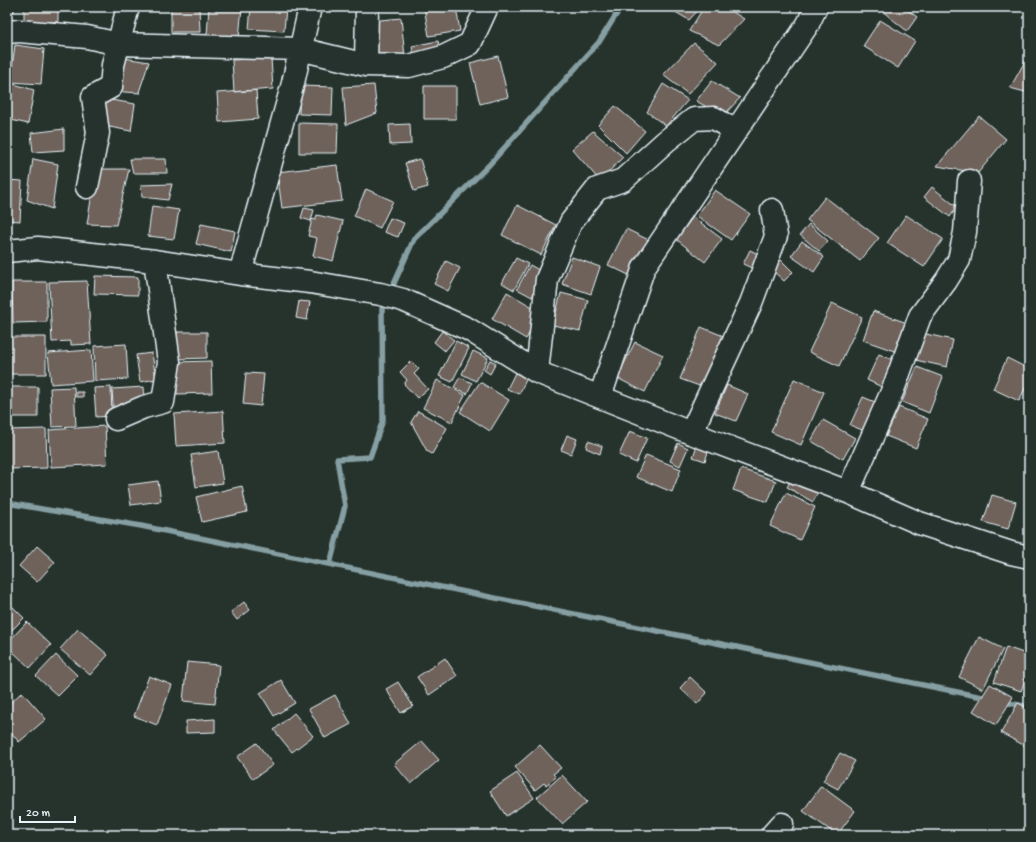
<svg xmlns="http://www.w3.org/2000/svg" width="1036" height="842" viewBox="0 0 1036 842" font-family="'Gochi Hand',sans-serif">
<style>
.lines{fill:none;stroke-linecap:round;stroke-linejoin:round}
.stream{stroke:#869fa3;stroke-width:5.5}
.building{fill:#6e625a;stroke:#e8f1f8}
.minor-casing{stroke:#e8f1f8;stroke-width:25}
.minor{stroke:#26332d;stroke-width:22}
</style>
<rect width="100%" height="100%" fill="#26332d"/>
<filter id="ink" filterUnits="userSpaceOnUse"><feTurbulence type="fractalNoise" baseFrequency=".025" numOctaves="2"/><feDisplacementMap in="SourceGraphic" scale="8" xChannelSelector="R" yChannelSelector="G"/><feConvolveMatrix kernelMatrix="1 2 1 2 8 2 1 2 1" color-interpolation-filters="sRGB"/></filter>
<g filter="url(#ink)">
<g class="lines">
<path class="stream" d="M390,292l24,-53 75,-74 110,-123 22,-35
M7,503l134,23 846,172
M330,564l15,-58 -8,-47 33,-2 13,-37 -1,-111 5,-10
M1004,702l25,5"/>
</g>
<path class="building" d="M7,7h7v5l-7,-1z
M24,7h34v15l-34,-1z
M171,7h28l1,25h-29z
M209,7h33l-3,31 -32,-3z
M251,7h35l-2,24 -35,-2z
M424,7h32l4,24 -31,5z
M667,7h34l-12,13z
M704,7h21l19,12 -25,26 -30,-14z
M884,7h20l13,10 -10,14 -26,-21z
M401,18l4,39 -30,3 -5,-39z
M880,20l35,21 -17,27 -35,-22z
M438,41l3,13 -27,5 -2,-13z
M694,43l24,19 -30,32 -25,-19z
M15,45l29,4 -3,35 -31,-2z
M1029,54v39l-19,-5z
M112,56l37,6 -10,30 2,1 -33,-2z
M498,56l10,41 -28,7 -10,-41z
M271,58l2,31 -39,3 -2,-32z
M712,81l28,17 -17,18 -27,-15z
M7,82l27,8 -6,34 -21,-5z
M663,84l25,16 -22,26 -19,-14z
M374,85l3,28 -31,12 -3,-38z
M300,86l33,1 -1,28 -33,-1z
M424,86h32v33h-32z
M256,90l2,29 -39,3 -2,-29z
M93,97l42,7 -4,27 -27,-5z
M615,106l30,25 -19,22 -28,-28z
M979,116l27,23 -28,34 -41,-7z
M299,123l39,1 -1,29h-38z
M410,124l1,20 -21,1 -1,-20z
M64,129v21l-31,2 -2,-19z
M593,131l30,26 -23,24 -28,-32z
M33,159l25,5 -6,45 -25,-9z
M130,159h36l1,14h-34z
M420,159l8,28 -14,4 -9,-28z
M337,165l5,36 -60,7 -5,-36z
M96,169h33l-13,56 -29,-1z
M7,180l15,1 -2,40 -13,-1z
M172,184l-4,16 -26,-3 -1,-12z
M932,187l25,20 -7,10 -26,-20z
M366,189l27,12 -13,27 -26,-12z
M715,190l35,24 -19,26 -34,-24z
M825,197l54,41 -19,23 -53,-41z
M517,205l39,20 -15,30 -39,-20z
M152,206l27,4 -5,29 -26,-3z
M304,208l10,2 -3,11 -10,-3z
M317,215l26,6 -10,40 -20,-5 4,-18 -9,-2 4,-17 3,1z
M906,215l37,24 -19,28 -37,-24z
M693,217l29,22 -17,23 -29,-23z
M390,218l14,5 -6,14 -14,-5z
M201,224l34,7 -4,21 -35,-8z
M809,224l19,17 -9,10 -19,-16z
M626,229l29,14 -18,36 -29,-14z
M802,241l22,16 -10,15 -23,-16z
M750,250l16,8 -6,14 -17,-8z
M572,257l28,10 -9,27 -29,-10z
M516,258l12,6 -14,26 -12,-7z
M781,260l12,12 -9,9 -12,-11z
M446,261l14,7 -12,23 -14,-7z
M530,265l14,8 -12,24 -15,-8z
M95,276l43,1v18l-44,-1z
M87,281l4,63 -20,1v-4l-19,1 -3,-60z
M12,282h35v40l-34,1z
M7,285h2l-1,32h-1z
M507,292l34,20 -15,27 -34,-20z
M561,293l27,7 -8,31 -27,-6z
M299,301l11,1 -3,18 -11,-2z
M832,303l30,14 -23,49 -30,-14z
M873,311l37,13 -10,29 -37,-13z
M701,327l25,10 -21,51 -25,-9z
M442,331l12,9 -9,11 -11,-9z
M177,332h30v26l-30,1z
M917,332l36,8 -6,27 -36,-8z
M7,337h39v37h-39z
M456,341l13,7 -17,34 -13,-6z
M635,342l28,13 -18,37 -28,-14z
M126,344l2,35 -33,2 -1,-35z
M91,350l2,31 -42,3 -3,-31z
M473,351l15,7 -12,23 -14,-7z
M152,353l4,26 -16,3 -4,-27z
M879,354l20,9 -13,26 -19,-9z
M1007,358l22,11v11l-10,21 -26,-12z
M490,360l6,3 -6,11 -6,-4z
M211,361l1,32 -35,1 -1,-32z
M411,361l8,8 -5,5 14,15 -11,9 -13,-14 3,-4 -7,-8z
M917,367l26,10 -14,36 -27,-11z
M246,373l18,1 -3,32 -18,-2z
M515,373l12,5 -8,16 -12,-5z
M460,377l12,6 -5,11 -13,-7z
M794,379l30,13 -23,53 -30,-13z
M437,380l28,15 -13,27 -29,-14z
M480,382l29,18 -19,31 -30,-19z
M727,385l21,9 -12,27 -21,-8z
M7,387h31v30h-31z
M74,387l2,39 -24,1 -2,-39z
M111,387l1,29 -16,1 -2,-29z
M144,387l2,30 -32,2 -2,-30z
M76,392h7v5h-7z
M863,397l17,7 -13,28 -17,-7z
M899,407l29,12 -12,29 -30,-12z
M223,411l2,32 -49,3 -2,-32z
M418,411l29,17 -15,26 -5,-3 -16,-29z
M823,420l32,18 -12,21 -32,-18z
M105,426l2,38 -56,3 -2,-37z
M46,429l1,39 -40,1v-39z
M630,431l17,7 -11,25 -17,-8z
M567,435l10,4 -6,15 -10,-4z
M588,441l14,5 -2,8 -14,-6z
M698,442l12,4 -5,15 -12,-4z
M678,443l10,5 -8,18 -10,-5z
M218,451l5,32 -27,4 -5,-32z
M646,455l35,14 -9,23 -36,-15z
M741,469l35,12 -8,21 -35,-12z
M793,477l26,14 -6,11 -26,-15z
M158,481l3,20 -30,4 -3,-20z
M242,486l5,26 -45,10 -6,-25z
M786,493l29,14 -15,33 -30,-14z
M992,495l24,7 -8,27 -25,-7z
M37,546l18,16 -18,20 -18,-16z
M7,601l17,17 -17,17z
M244,602l6,8 -13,10 -6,-8z
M27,622l24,23 -21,23 -23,-22v-3z
M78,629l30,26 -18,20 -30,-26z
M979,637l24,12 -20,40 -24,-12z
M1006,647l23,8v15l-8,21 -27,-9z
M56,655l22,21 -20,20 -22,-20z
M445,658l12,18 -28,19 -12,-18z
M187,662l32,3 -4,39 -32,-3z
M149,676l23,9 -15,40 -23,-9z
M690,677l17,16 -10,11 -17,-16z
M281,680l14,23 -21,13 -14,-23z
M1029,680v16l-5,-2z
M398,682l15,24 -12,7 -15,-24z
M990,684l23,13 -17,28 -23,-14z
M22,692l24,27 -27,23 -12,-14v-22z
M335,695l16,29 -26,14 -16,-29z
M1018,703l11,6v39l-28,-15z
M294,713l19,23 -21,16 -18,-22z
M215,719v13l-29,1v-12z
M422,741l17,19 -28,24 -17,-20z
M257,743l16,22 -20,14 -16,-22z
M540,745l21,23 -8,6 3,3 -10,8 -2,-2 -9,7 -20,-23z
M7,747l5,7 -5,3z
M840,753l15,8 -17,28 -15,-8z
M517,773l17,25 -28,18 -16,-25z
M562,775l25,27 -25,22 -25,-27z
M821,786l34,25 -18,24 -34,-24z
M456,833l14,2h-15z"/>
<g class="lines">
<g class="minor-casing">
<path id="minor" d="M7,32l12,-1 68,6 32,7 181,5 66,16 43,1 34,-9 27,-13 17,-37
M366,65l1,-58
M87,187l11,-54 -5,-36 18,-10 2,-22 15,-58
M7,251l31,-3 117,13 85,13 70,8 70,12 23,6 65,29 69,43 154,61 157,59 71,31 92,30 18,4
M240,274l53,-191 17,-76
M537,372l10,-93 24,-57 26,-33 26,-9 43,-39 28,-22 20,-1 21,13
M600,397l44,-130 164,-243 8,-17
M116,419l28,-12 19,-5 6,-40 -14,-101
M691,433l60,-130 25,-67 -4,-26
M848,492l46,-105 26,-71 26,-35 13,-21 6,-28 4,-51
M772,835l10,-11"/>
</g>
<use href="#minor" class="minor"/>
</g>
</g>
<rect width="1036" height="842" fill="none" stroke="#26332d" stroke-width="24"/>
<rect x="12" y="12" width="1012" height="818" fill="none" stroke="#e8f1f8" stroke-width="1.5" filter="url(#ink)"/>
<path d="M20 816v6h55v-6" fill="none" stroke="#e8f1f8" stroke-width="2"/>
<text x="26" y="816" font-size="12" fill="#e8f1f8" stroke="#26332d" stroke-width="3" paint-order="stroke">20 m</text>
</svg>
